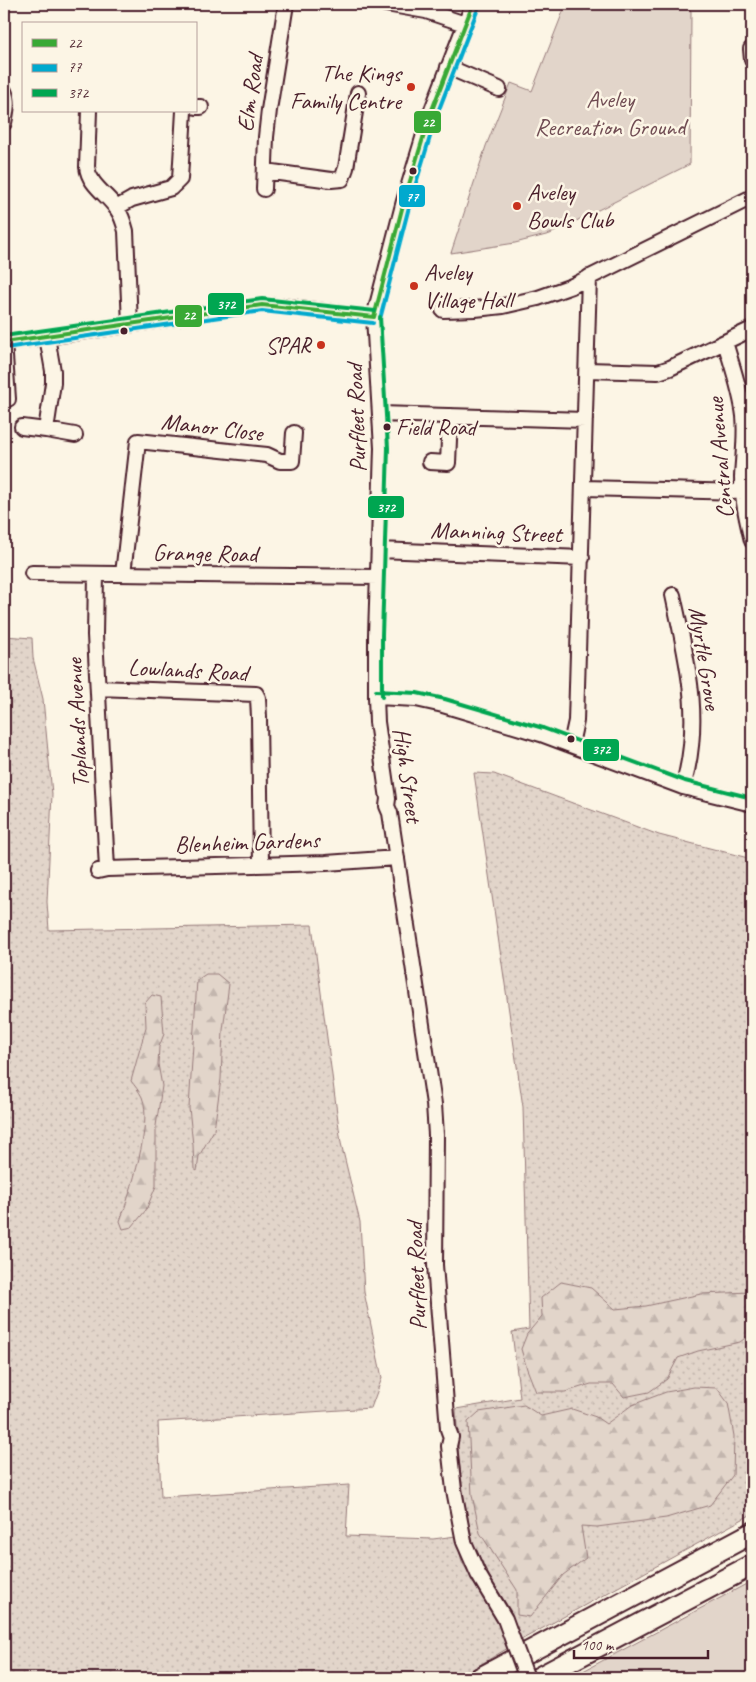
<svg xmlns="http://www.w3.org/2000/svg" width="756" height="1682" viewBox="0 0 756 1682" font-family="Caveat,sans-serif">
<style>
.grass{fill:url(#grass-dots);stroke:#967a7a}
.forest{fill:url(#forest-firs);stroke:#967a7a}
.green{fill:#e2d5ca;stroke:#967a7a}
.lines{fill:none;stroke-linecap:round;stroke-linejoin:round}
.minor-casing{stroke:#4a1f2b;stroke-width:18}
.highway-casing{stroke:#4a1f2b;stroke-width:24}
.minor{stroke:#fcf5e5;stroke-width:14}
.highway{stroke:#fcf5e5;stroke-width:20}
.minor-bridge-casing{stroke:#4a1f2b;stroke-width:18;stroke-linecap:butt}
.minor-bridge{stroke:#fcf5e5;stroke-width:14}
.bus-1-casing{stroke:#fcf5e5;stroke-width:8}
.bus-2-casing{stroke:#fcf5e5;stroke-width:8}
.bus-3-casing{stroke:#fcf5e5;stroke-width:8}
.bus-1{stroke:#39a935;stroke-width:4}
.bus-2{stroke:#00a9ce;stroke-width:4}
.bus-3{stroke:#00a651;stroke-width:4}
.poi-dot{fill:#c8321e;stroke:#fcf5e5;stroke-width:2}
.bus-dot{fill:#4a1f2b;stroke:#fcf5e5;stroke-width:2}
.labels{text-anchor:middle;stroke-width:5;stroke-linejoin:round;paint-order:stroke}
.bus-label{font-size:23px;fill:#4a1f2b;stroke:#fcf5e5;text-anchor:start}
.poi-label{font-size:24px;fill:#4a1f2b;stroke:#fcf5e5;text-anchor:end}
.street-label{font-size:24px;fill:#4a1f2b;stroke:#fcf5e5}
.park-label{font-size:24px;fill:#704c53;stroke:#fcf5e5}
.line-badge{stroke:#fcf5e5;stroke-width:2}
.badge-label{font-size:14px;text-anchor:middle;font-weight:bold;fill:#fff}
</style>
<defs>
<pattern id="grass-dots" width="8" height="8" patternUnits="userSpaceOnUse" patternTransform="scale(1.25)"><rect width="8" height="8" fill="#e2d5ca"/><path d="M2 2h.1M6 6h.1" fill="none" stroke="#c3b6ae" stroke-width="1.8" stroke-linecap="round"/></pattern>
<pattern id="forest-firs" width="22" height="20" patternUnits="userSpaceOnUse" patternTransform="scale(1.25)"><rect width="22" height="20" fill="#e2d5ca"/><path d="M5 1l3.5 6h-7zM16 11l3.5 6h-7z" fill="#c3b6ae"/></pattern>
</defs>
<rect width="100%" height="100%" fill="#fcf5e5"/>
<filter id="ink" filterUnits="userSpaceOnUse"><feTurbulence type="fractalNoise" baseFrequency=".02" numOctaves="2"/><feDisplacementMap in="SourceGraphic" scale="10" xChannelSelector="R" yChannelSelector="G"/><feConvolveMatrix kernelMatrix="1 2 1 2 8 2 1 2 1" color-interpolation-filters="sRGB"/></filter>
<g filter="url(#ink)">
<path class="grass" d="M4,636l28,2 1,20 10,41 9,95 -5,108 2,28 263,-5 29,218 19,79 4,70 18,86 -11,30 -213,14 3,75 188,-12 -3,51 87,3 23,-3 6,26 36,58 10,28 -50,30h-454z
M474,773l20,1 165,61 93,24v655l-231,126 -11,-30 -21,-34 -16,-33 -8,-38 -6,-44 -3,-52 64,-11 -8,-66 17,-3 -6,-222z"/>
<path class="forest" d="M206,974h11l12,10 -6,46 -2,49 -7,51 -15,26 -2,15 -3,-2 -1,-24 -4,-37 8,-128z
M152,995l9,2 3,37 -5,13 -1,17 4,22 -6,40v60l-10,24 -14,17 -9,2 -3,-8c10,-27 33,-98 22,-124 -3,-6 -7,-11 -11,-16l15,-54 -1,-24z
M561,1282l30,6 24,21 31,-3 55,-12 51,-2v41l-12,9 -42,9 -20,7 -11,21 -18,13 -25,5 -11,-13h-22l-26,8h-29l-9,-23 -6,-20 6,-15 15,-18 -1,-18z
M694,1387l23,1 11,15 6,33 -1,39 -23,30 -44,13 -69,9 -16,-1 5,32 -23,17 -33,42 -13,-2v-25l-37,-57 -8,-38 -4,-73 11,-10 45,-7 17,11 31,-7 24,8 10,7 26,-19 34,-13z"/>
<path class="green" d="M566,4h119l6,7 -1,153 -140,70 -35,9 -64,10 35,-107 25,-63 21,8z
M752,1581v97h-182z"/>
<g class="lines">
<g class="minor-casing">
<path id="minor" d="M386,4l40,7 39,13
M473,4l-43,111 -26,86 -30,116 8,131 -6,187v62l1,25 11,77 -1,7 3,7 44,291 2,31 -1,130 13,164 3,8 -2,9 5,44 10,52 14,32 27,45 8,22
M751,49l1,11
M448,67l51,22
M4,91c5,11 2,21 0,32
M196,107h5
M89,111l-2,56c2,18 20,27 30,42 5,7 7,14 9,22l4,93
M265,171l66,9 11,-1 4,-11 12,-75
M264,189l2,-52 3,-27 17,-106
M116,208l16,-9 39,-11 9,-9 4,-68
M443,310l32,-1 28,-3 35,-8 34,-12 180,-89
M47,337l6,34v12l-7,47 29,5
M4,342l43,-5 215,-32 28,2 84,10
M725,342c7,24 16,49 19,74 2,20 -1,41 -2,61 0,22 5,43 10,64
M587,370l71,2 12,-4 82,-39
M4,400l4,-1 -4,-57
M380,414l205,6
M22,427l24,3
M430,462l18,1 2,-47
M584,488l159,4
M379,550l203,8
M32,573l346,4
M96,574l-1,61 12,234
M123,574l15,-133 129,14 13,6h12l2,-28
M673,595c14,66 30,123 10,192
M98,688l158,6 2,4 1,19 2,148
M376,697l40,2 27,6 98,29 142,53 69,17
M571,744l5,-23 13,-444
M98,871l9,-2 219,-6 71,-5"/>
</g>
<g class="highway-casing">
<path id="highway" d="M480,1678l272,-145
M538,1678l214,-113"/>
</g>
<use href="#minor" class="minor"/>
<use href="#highway" class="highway"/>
<g class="minor-bridge-casing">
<path id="minor-bridge" d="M513,1641l14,37"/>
</g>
<use href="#minor-bridge" class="minor-bridge"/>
<g class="bus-1-casing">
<path id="bus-1" d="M374,317l30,-116 26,-86 43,-111
M4,342l258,-37 112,12"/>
</g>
<g class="bus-2-casing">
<path id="bus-2" d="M380,319l30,-116 26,-86 43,-111
M5,348l257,-37 111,12"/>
</g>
<g class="bus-3-casing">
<path id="bus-3" d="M380,317l8,131 -6,187v62
M4,336l258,-37 113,12
M376,691l41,2 28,6 98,29 142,53 67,17"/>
</g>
<use href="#bus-1" class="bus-1"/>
<use href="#bus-2" class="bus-2"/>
<use href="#bus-3" class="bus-3"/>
</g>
</g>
<g class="poi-dot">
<circle cx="411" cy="87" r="5"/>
<circle cx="517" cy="206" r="5"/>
<circle cx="414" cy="286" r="5"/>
<circle cx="321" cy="345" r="5"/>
</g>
<g class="bus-dot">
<circle cx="413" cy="171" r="4.5"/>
<circle cx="124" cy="331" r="4.5"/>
<circle cx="387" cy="427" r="4.5"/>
<circle cx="571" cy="739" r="4.5"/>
</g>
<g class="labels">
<g class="bus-label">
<text x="396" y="435">Field Road</text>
</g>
<g class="poi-label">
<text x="401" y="81">The Kings<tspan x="401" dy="28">Family Centre</tspan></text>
<text x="527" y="200" text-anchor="start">Aveley<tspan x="527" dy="28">Bowls Club</tspan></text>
<text x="424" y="280" text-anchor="start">Aveley<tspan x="424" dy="28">Village Hall</tspan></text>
<text x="311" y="353">SPAR</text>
</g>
<g class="street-label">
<text transform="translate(250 93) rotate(-82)" y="8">Elm Road</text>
<text transform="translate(356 418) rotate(-92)" y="8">Purfleet Road</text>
<text transform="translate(212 427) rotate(7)" y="8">Manor Close</text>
<text transform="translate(720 458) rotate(-95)" y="8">Central Avenue</text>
<text transform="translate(496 532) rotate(2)" y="8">Manning Street</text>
<text transform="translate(205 553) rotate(1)" y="8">Grange Road</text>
<text transform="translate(705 658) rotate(81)" y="8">Myrtle Grove</text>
<text transform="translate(188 670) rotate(3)" y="8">Lowlands Road</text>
<text transform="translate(77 723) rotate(-93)" y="8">Toplands Avenue</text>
<text transform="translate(408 775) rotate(82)" y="8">High Street</text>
<text transform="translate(247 842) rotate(-2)" y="8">Blenheim Gardens</text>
<text transform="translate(416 1276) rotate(-92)" y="8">Purfleet Road</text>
</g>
<g class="park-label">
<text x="610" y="107">Aveley<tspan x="610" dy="28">Recreation Ground</tspan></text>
</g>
</g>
<g class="line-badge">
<rect x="413" y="110" width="29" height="24" rx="5" fill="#39a935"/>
<rect x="398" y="184" width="28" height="24" rx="5" fill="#00a9ce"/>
<rect x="207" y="292" width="38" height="24" rx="5" fill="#00a651"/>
<rect x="174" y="304" width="29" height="24" rx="5" fill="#39a935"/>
<rect x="367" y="495" width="38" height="24" rx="5" fill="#00a651"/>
<rect x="582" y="738" width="38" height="24" rx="5" fill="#00a651"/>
</g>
<g class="badge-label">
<text x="428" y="127">22</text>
<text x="412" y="201">77</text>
<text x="226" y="309">372</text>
<text x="189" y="320">22</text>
<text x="386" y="512">372</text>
<text x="601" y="754">372</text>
</g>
<rect width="756" height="1682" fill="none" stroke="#fcf5e5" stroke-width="20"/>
<rect x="10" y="10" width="736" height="1662" fill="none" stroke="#4a1f2b" stroke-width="2" filter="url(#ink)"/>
<rect x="22" y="22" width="175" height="90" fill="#fcf5e5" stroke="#b59f9b"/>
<rect x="32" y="39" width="25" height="8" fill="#39a935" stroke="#b59f9b"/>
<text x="68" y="48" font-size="15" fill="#4a1f2b">22</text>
<rect x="32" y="64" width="25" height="8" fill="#00a9ce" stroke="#b59f9b"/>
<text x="68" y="72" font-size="15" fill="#4a1f2b">77</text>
<rect x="32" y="89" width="25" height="8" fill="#00a651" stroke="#b59f9b"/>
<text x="68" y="98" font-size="15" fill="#4a1f2b">372</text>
<path d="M574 1650v8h134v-8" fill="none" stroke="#4a1f2b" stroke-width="2.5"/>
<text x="581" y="1650" font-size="15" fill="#4a1f2b" stroke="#fcf5e5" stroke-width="4" paint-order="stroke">100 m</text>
</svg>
